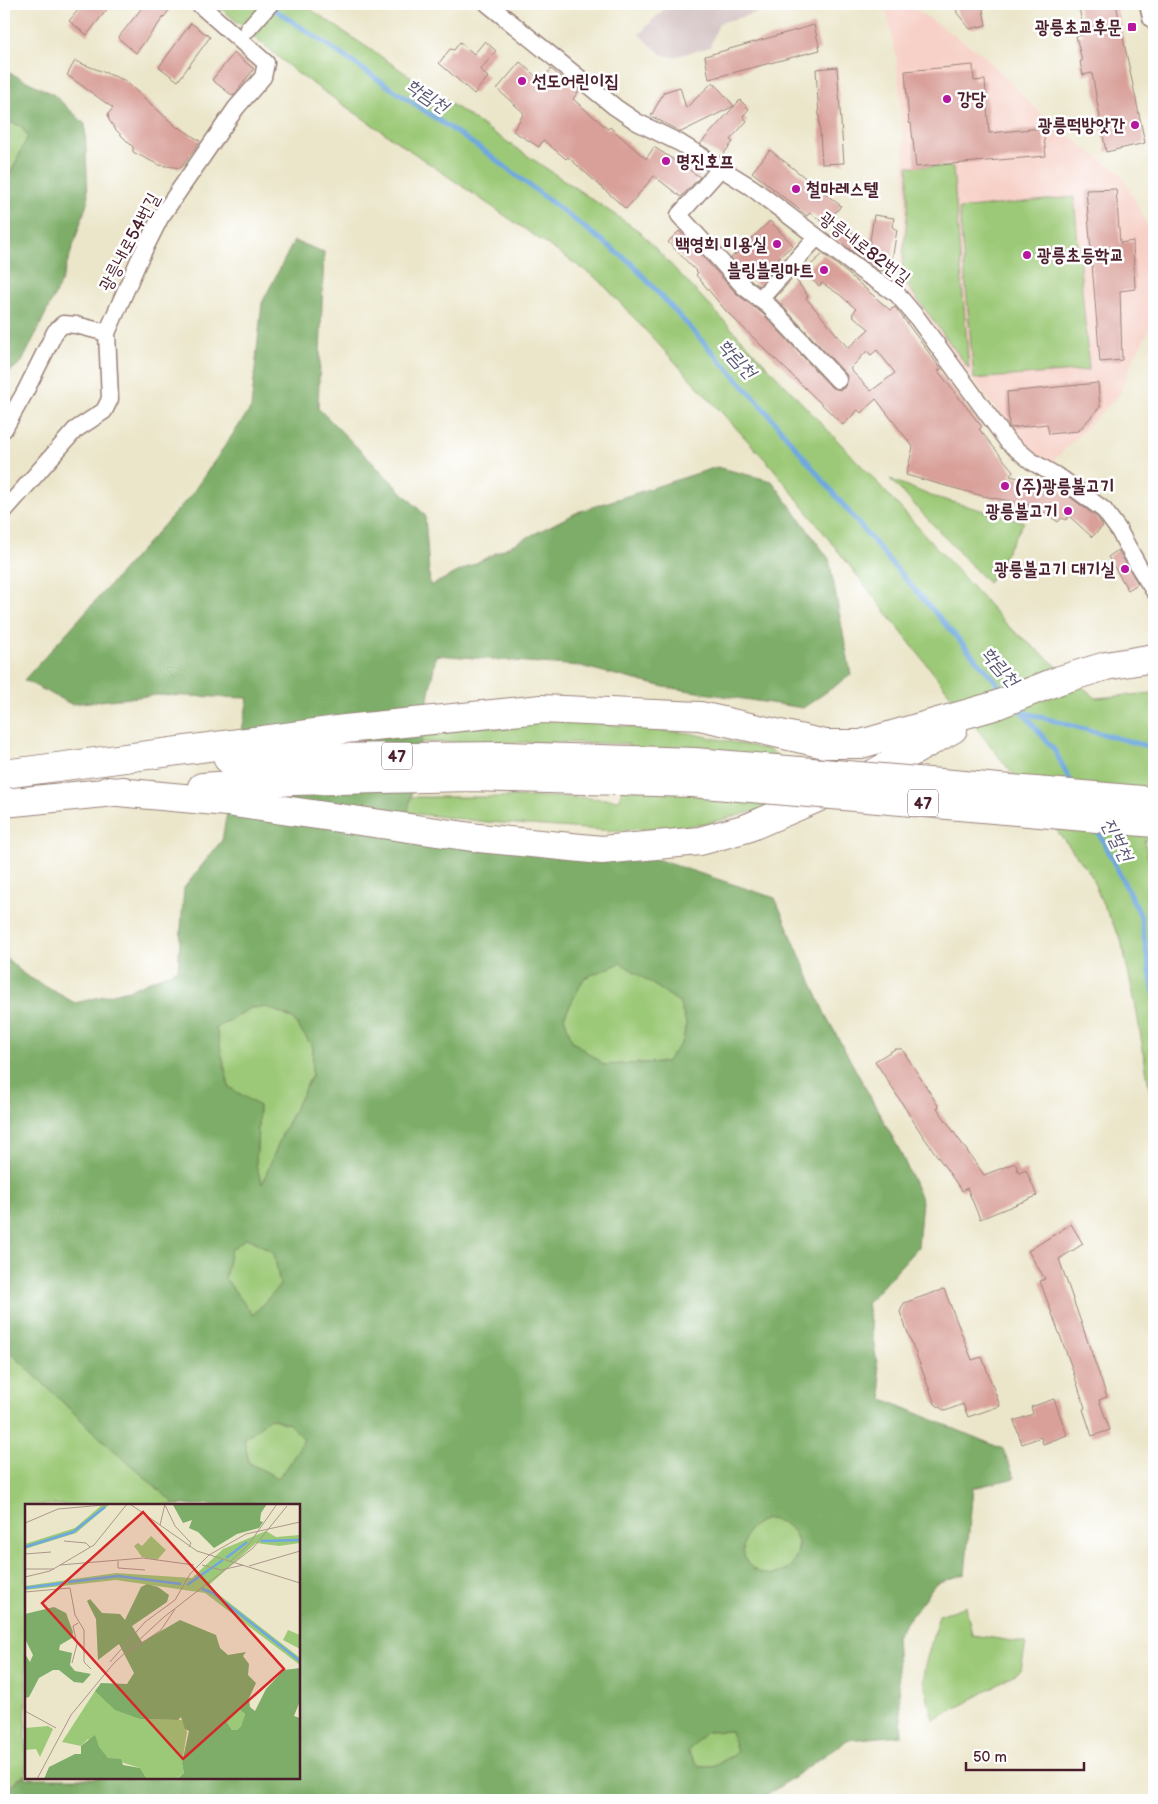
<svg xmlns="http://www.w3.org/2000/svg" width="1158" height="1804" viewBox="0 0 1158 1804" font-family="'Balsamiq Sans','Poor Story',sans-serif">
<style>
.built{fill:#f7d1c8}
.industrial{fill:#d2bfc0}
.green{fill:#9cc977;stroke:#737451}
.forest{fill:#7dad68;stroke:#64664a;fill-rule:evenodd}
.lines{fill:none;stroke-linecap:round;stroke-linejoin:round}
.stream{stroke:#6fa8df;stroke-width:5}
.building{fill:#d9a09a;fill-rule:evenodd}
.street-casing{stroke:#9a827a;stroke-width:19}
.secondary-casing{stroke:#9a827a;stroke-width:25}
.highway-casing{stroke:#9a827a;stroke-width:30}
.street{stroke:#fff;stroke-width:16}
.secondary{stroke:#fff;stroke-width:22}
.highway{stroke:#fff;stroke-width:28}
.highway-bridge-casing{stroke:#9a827a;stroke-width:30;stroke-linecap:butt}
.highway-bridge{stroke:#fff;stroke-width:28}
.poi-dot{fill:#b5179e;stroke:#fff;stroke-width:2}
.labels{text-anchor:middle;stroke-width:5;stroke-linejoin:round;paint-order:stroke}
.shield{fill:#fff;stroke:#80626b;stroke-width:1}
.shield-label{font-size:16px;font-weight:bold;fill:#4a1f2b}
.poi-label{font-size:18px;font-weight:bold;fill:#4a1f2b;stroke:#fff;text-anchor:end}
.street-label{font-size:18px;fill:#4a1f2b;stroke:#fff}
.water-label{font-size:19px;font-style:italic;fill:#595673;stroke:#fff}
.inset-river{fill:none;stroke:#6fa8df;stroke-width:2.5}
.inset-road{fill:none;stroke:#ab968a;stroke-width:1}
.view{fill:#d62828;fill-opacity:0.15;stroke:#d62828;stroke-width:2.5}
.inset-edge{fill:none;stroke:#4a1f2b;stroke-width:2.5}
</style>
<rect width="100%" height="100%" fill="#fff"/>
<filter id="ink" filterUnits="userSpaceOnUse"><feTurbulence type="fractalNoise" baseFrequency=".02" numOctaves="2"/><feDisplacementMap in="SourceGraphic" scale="10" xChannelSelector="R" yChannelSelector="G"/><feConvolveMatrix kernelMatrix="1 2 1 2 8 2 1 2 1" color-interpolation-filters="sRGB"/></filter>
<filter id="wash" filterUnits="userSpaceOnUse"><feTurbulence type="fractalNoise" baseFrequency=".0096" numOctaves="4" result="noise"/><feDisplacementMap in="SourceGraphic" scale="20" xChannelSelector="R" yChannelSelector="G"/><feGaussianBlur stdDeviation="1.12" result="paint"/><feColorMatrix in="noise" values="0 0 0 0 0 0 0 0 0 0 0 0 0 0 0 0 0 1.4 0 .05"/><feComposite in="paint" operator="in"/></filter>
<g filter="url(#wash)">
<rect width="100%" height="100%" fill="#ebe6ca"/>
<path class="built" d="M885,4h22l74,49 64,65 76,56 28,55h5v92l-22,40 -13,34 -71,71 -33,-32 -117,-152 7,-75 -1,-66 -7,-80z"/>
<path class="industrial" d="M669,4h120l-70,19 -9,24 -36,10 -12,-2 -23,-21z"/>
<path class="green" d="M216,4h87l336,227 235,248 135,148 87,71 58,-5v148l-10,-1 10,43v234l-18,-110 -15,-67 -20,-40 -11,-27 -317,-405 -174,-188 -302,-207z
M4,120l17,6 7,10 -21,46 -3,3z
M908,166l45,1 16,202 -68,-92 7,-69z
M1074,197l15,173 -115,9 -15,-170z
M890,479l41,17 93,26 -36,61z
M556,719l133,14 81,17 42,30 -48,29 -63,16 -86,6 -128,-9 -214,-25h301l46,3 9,-56c-111,-4 -222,0 -332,-1z
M621,962l58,40 7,21 -3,18 -16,21 -63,3 -32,-24 -8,-24 20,-39z
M266,1006l26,12 21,29 -1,28 -29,57 -21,53 -6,-20 3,-59 -30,-19 -13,-59 35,-20z
M246,1238l10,4 18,11 6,33 -27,29 -28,-36 5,-29z
M4,1346l94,90 78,69h-150v268l-22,16z
M270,1418l19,6 15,15 -15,26 -11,13 -29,-15 -5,-24z
M742 1547a28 28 0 1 1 56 0a28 28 0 1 1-56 0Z
M966,1606l6,29 54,8 -5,27 -55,33 -33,17 -8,-33 -1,-18 15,-54z
M731,1731l6,21 -22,14h-16l-12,-15 19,-19z"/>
<path class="forest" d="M4,70l49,24 32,30 3,76 -26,80 -40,82 -18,14v-191l3,-4 21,-45 -7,-10 -17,-6z
M294,241l30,11 -6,156 107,107 5,71 150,-75 137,-44 55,14 57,78 22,116 -48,33 -139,-21 -84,-21 -144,-11 -30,168 247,35 122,40 50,116 75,137 22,50 -4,46 -51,56 16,96 120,50 12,29 -42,10 -8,86 -29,9 -40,53 6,99 -55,5 -77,53 -6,7h-760v-9l22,-17v4h273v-273h-91l-2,-1 -2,1h-28l-78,-69 -94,-90v-390l21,19 50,28 54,-13 49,-21 6,-81 38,-48 26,-142 -91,-3 -86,9 -47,-24 167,-185 60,-87 11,-105zM621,963l58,39 7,21 -3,18 -17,21 -62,3 -32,-24 -8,-24 20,-39zM266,1007l26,11 21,29 -1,28 -29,57 -21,52 -6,-19 3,-59 -30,-19 -13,-59 35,-20zM246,1238l10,4 18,11 6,32 -27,30 -28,-37 6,-28zM270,1418l19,6 15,15 -15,26 -11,13 -29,-15 -5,-24zM767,1519c22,1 40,20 27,42 -4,7 -11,12 -19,13 -36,5 -45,-45 -8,-55zM731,1731l6,21 -22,14h-16l-12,-14 19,-20z"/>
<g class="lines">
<path class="stream" d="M271,7l216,146 144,110 129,141 127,154 118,134
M1017,706l5,6 132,36
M1023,713l32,38 18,35
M1095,826l45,88 14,80"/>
</g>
<g id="blocks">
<path class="building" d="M83,4h28l-24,31 -18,-14z
M145,4h29l-38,49 -18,-15z
M956,4h26l4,21 -16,4 -13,-16z
M1078,4h38l29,139 -39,9 -14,-79 -9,2 -3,-13 2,-1 -6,-25 7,-1 -2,-9h2z
M191,23l19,14 -32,44 -19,-14z
M814,25l6,25 -111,29 -4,-23z
M485,41l11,10 -16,19 8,7 -14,17 -35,-31 11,-14 4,1 6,-8 14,12z
M234,53l20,16 -21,27 -21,-16z
M75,61l49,19 54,48 1,-1 21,14 -19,27 -22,-3 -26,-13v-5l-18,-18 -6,-9 -1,-6 5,-6 -46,-33z
M520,62l21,19 10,-12 28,22 -6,8 35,30 2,-2 36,32 8,-12 46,30 -19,20 -27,-21 -28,33 -58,-52 -2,2 -23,-19 -4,7 -26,-16 11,-18 -27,-24z
M973,65l1,16 11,-1 4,53 54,-5 3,28 -130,11 -5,-44h-2l-4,-52z
M837,67l7,96 -22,1 -6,-95z
M713,82l21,24 -53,26 -30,-16 13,-24 16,-5 6,21z
M740,100l9,9 -6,7 4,5 -17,19 3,2 -12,15 -21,-13z
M770,150l71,56 -15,18 -16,-11 -3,3 -55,-44z
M1116,189l4,54 13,-2 2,48 -15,2 2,69 -22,2 -14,-172z
M874,215l20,3 -2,9 5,3 -7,42 -12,-2 -44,-32 11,-12 24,21z
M770,221l23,24 -15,13 3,3 -22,25 -8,-6 -20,-22z
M679,231l58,63 26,20 68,73 9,3 4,-2 3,-5 1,-5 -2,-4 -71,-76 19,-21 14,19 -2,2 42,50 21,-19 -17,-14 4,-6 -16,-14 -18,-12 -3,3 -16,-14 20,-18 23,18 44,38 5,-3 46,62 -3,2 44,56 -3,2 34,42 -3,5 30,7 3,-4 13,8 41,30 6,9 -11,11 -23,-21 -3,4 -4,-2 -4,4 -23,-16 -52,-10 -77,-21 7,-28 -37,-48 -15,14 -3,-3 -15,15 -117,-114 -30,-36 2,-2 -30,-31zM877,350l18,23 -24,18 -21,-22 17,-18 4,4z
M1098,383l2,24 -22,24 -29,3 -2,-10 -37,4 -1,-1 -2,-35z
M1118,550l20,34 -10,6 -20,-33z
M895,1049h7l37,58 -2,1 47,67 31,-12 4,10 7,-3 11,26 -57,23 -13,-31 -5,3 -41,-58 -46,-72z
M1071,1224l12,20 -24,15 48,138 -8,3 11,30 -18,6 -9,-27 2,-1 -13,-40 -32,-87 5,-2 -17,-28z
M944,1289l28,71 10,-3 18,49 -32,11 -5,-13 -18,7 -10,-7 -35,-92 4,-9z
M1054,1399l13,36 -24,9 -2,-7 -19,7 -8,-23 19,-7 -2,-7z"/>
</g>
</g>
<g filter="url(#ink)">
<use href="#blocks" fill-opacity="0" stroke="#9a827a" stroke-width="1"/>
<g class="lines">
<g class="street-casing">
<path id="street" d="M488,4l127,103 22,15 43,21 71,44 115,87 31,20 21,25 90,123 23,19 31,18 42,31 14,19 21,38 15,24
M248,29l22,-25
M721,168l-42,47 65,72 26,20 68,73
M760,299l57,-62
M4,429l21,-37 30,-60 8,-8 13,1 31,8
M4,511l71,-81 29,-19 6,-12 -3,-66 32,-73 21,-42 76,-110 27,-31 3,-14 -67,-59"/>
</g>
<g class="secondary-casing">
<path id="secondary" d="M1151,4l3,13"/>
</g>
<g class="highway-casing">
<path id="highway" d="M228,759l277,-3 190,6
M4,774l341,-45 196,-20 159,7 125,28h36l133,-38 66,-26 46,-14 48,-8
M202,787l92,-6 176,-4 222,6
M107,791l120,11 252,36 123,12 98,-9 47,-13 124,-53 82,-46
M4,803l120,-12"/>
</g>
<use href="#street" class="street"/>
<use href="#secondary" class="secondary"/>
<use href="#highway" class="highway"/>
<g class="highway-bridge-casing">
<path id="highway-bridge" d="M695,762l459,39
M692,783l462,40"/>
</g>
<use href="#highway-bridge" class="highway-bridge"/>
</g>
</g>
<g class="poi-dot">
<rect x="1127" y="22" width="10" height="10" rx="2.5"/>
<circle cx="522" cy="81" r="5"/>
<circle cx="947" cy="99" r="5"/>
<circle cx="1135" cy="125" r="5"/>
<circle cx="666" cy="161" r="5"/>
<circle cx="796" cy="189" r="5"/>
<circle cx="777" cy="244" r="5"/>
<circle cx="1027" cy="255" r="5"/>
<circle cx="824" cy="270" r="5"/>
<circle cx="1005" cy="486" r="5"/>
<circle cx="1068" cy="511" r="5"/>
<circle cx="1125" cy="569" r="5"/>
</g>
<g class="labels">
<g class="shield">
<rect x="382" y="742.5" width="30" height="27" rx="4"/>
<rect x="908" y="789.5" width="30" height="27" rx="4"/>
</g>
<g class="shield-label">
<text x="397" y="762">47</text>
<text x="923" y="809">47</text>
</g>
<g class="poi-label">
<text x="1122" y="33">광릉초교후문</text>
<text x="532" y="87" text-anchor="start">선도어린이집</text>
<text x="957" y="105" text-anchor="start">강당</text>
<text x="1125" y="131">광릉떡방앗간</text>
<text x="676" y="167" text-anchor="start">명진호프</text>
<text x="806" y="195" text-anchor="start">철마레스텔</text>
<text x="767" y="250">백영희 미용실</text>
<text x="1037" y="261" text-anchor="start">광릉초등학교</text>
<text x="814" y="276">블링블링마트</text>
<text x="1015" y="492" text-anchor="start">(주)광릉불고기</text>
<text x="1058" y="517">광릉불고기</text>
<text x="1115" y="575">광릉불고기 대기실</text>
</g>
<g class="street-label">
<text transform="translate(129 242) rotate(-62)" y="6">광릉내로54번길</text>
<text transform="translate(865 248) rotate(37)" y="6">광릉내로82번길</text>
</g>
<g class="water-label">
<text transform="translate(428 95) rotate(34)" y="7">학림천</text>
<text transform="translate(738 358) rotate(48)" y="7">학림천</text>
<text transform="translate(1001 666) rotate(49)" y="7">학림천</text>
<text transform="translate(1118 839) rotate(63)" y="7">진벌천</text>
</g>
</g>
<g transform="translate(25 1504)">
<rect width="275" height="275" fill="#ebe6ca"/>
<path d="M78,0h7l-34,29 -51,16v-5l50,-16zM241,27l10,6 24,-2v8l-21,3 -23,-3 -48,43 91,71 1,8 -95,-72 -89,-13 -91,10v-4l91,-13 76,5 31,-29zM126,32l15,14 -9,10 -15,-3 -8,-11 4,-3 4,3zM263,126l12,5v14l-17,-9zM70,187l45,28 42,1 5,12 -5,31 2,10 -8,6h-29l-7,-11 -32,-10 -20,-19 -7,7 -19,-4zM215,206l5,4 -4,12 -4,4h-5l-5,-8zM23,222l5,3 -13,28 -4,-8 -11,1v-22z" fill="#9cc977"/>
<path d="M242,0l-6,9 -1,8 3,1 -4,6 -22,6 -23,14 -16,-16 -9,-4 3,-8 -9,3 -10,-18zM122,80l11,3 11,8 -2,7 -35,24 10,16 38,-22 36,15 4,13 8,7 18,-3 -3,4 6,8 -1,11 8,8 -7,15 1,9 5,4 11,-22 18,-19 16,-2v33l-6,15 6,2v61h-123l7,-6 -2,-10 7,-32 -4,-2 -4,-12 -3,3 -38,-1 -25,-9 -20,-19 6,-8 26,1 7,-11 -15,-29 -21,16 -2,-41 -9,-18 3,-2 12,14 18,1 5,6 16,-33zM215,206l5,4 -4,12 -4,4h-5l-5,-8zM29,103l12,6 7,19 -1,6 -12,7 -1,5 13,3 -2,12 5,6 16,3 -8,9 -9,-1 -15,-12h-6l-14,8 -10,19 -4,1v-44l5,8 3,-7 -8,-16v-25zM70,231l4,12 9,11 13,1 2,6 17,3 7,11h-103l5,-12 26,-13h6v-8z" fill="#7dad68" fill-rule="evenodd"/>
<path class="inset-river" d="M236,37l39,-1M0,43l48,-15 32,-25M201,54l21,-16M43,78l50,-6 63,8M162,81l36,-25M0,84l39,-5M177,85l11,4 87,68"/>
<path class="inset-road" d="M105,0l67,47 103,32M140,1l10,21 16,17 -2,4M0,19l33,-14 57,-5M135,21l5,-21M39,37l22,2 4,4M0,50l26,-2M184,51l37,-21 54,-12M93,57v7l27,2M206,57l18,-17 28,-40M35,61l83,-7 51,7M177,61l19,5 22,-5M224,62l51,-15M0,65h29M0,73l25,-6 44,-26 33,-41M0,88l45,-4 5,27 9,15v32l7,7M102,149l34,-23 14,-21M85,158l35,-40 30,-22 15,-26 19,-19M47,159l5,-19 -4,-18 5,-3M0,207l31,17M12,275l34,-64 43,-52 50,-46 89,-69 34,-42"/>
<path class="view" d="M118,8l141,157 -101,90 -141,-156z"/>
<rect width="275" height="275" class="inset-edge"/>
</g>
<rect width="1158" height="1804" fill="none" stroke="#fff" stroke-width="20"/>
<path d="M966 1762v8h118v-8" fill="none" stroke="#4a1f2b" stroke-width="2.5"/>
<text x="973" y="1762" font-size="15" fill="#4a1f2b" stroke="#ffffff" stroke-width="4" paint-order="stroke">50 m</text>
</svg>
